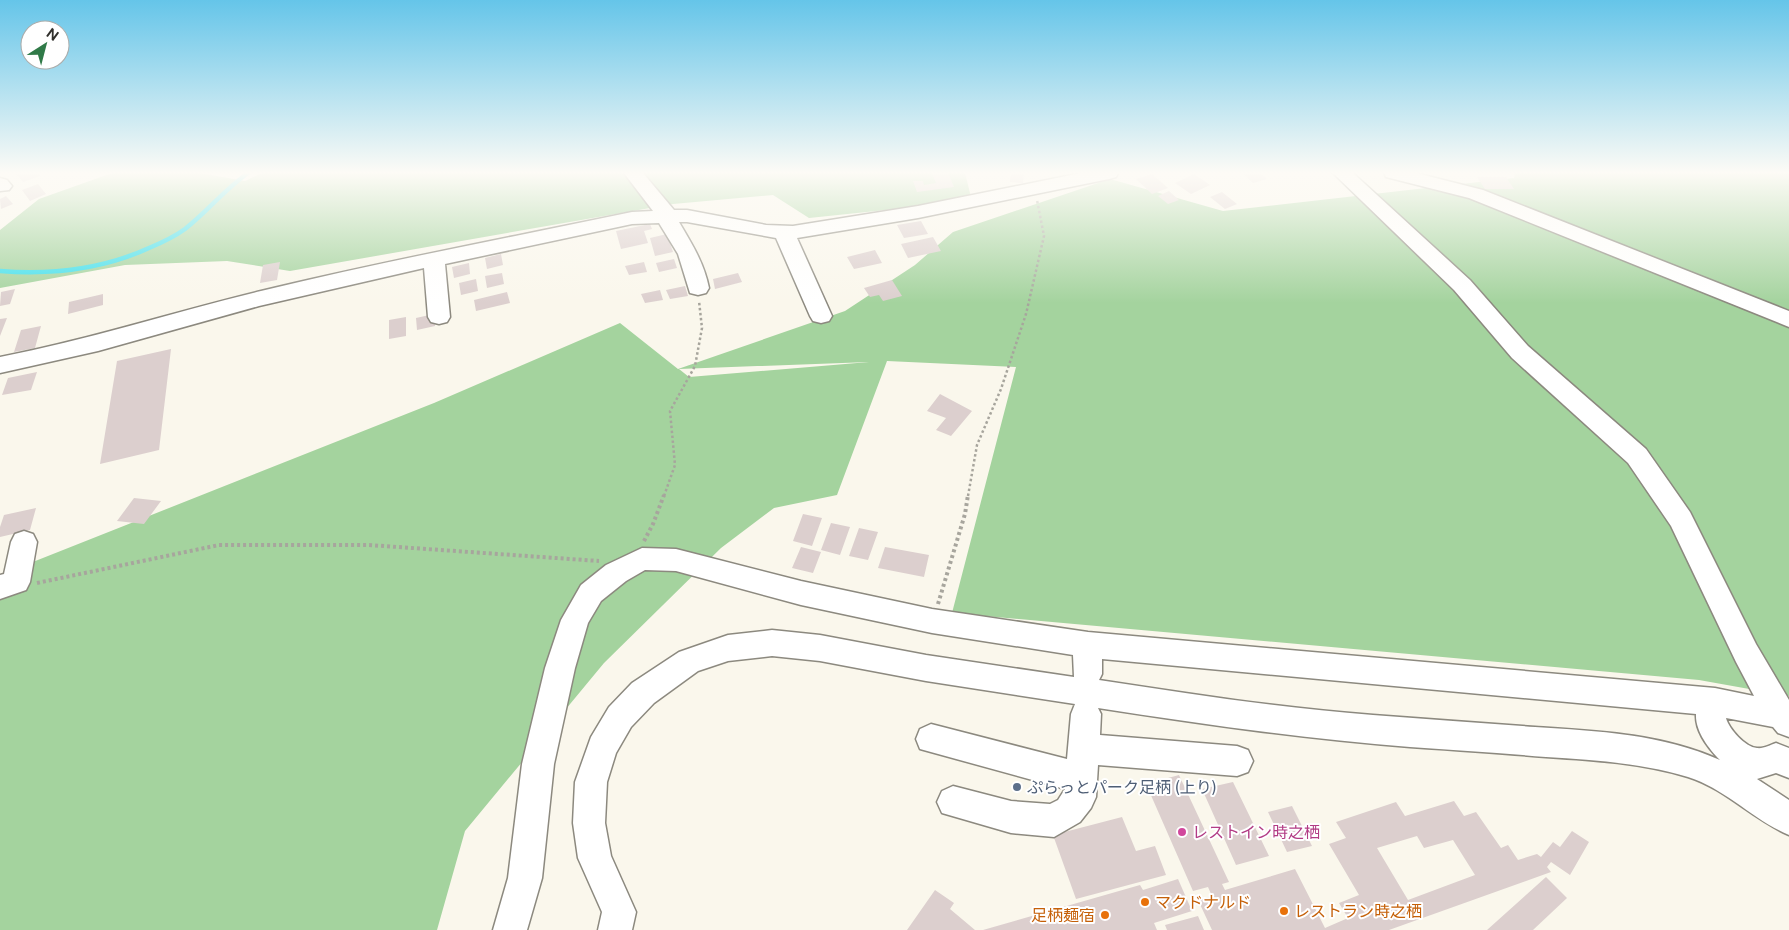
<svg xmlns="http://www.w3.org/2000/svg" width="1789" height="930" viewBox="0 0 1789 930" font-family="'Public Sans','Noto Sans JP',sans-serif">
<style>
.green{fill:#a4d39e;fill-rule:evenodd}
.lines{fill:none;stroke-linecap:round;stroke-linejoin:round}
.stream{stroke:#41dfeb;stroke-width:4.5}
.building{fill:#dccfce;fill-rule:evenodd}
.minor-casing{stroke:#8c897f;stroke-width:3}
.path-far1{stroke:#a7a59d;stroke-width:2.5;stroke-dasharray:2.5 2.5;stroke-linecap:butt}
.path{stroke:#a7a59d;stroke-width:4;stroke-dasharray:3 3;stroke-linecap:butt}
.minor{fill:#fff;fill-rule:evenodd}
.service-dot{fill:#5c6f8a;stroke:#fff;stroke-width:2}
.hotel-dot{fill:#d1479c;stroke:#fff;stroke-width:2}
.food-dot{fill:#e8710a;stroke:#fff;stroke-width:2}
.labels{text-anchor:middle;stroke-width:4;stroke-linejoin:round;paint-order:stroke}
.near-service-label{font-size:16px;fill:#4e5e75;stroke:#fff;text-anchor:start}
.near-hotel-label{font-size:16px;fill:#b23c85;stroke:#fff;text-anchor:start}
.near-food-label{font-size:16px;fill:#c56008;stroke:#fff;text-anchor:start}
</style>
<rect width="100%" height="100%" fill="#faf7ec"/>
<path class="green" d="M112,173h88l45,8 17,-8h703l7,28 -163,17 -36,-23 -100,9 -383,67 -63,-10 -102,4 -125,23v-58l39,-31z
M1515,173h274v523l-90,-16 -747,-67 64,-246 -129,-6 -50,134 -63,13 -53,40 -117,115 -139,168 -28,99h-437v-355l434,-172 186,-80 58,46 167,-58 70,-46 38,-33 157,-53 113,32 291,-33zM869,362l-180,15 -10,-8z"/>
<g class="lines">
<path class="stream" d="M0,271c52,4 101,-1 149,-23 12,-5 25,-11 36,-19 23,-18 40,-40 63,-56"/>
</g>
<path class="building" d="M18,173h19l3,3 -17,6 -7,-8z
M932,173h16l6,14 -37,5 -4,-11h10l1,4 12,-2z
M1011,173h13l-1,10 -13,-1z
M1242,173h18l7,6 -14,4z
M1152,174l16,14 -16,6 -16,-15z
M1194,174l16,11 -19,9 -16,-11z
M1477,177h29l8,12h-29z
M38,184l8,10 -16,7 -8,-11z
M1169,191l10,9 -11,4 -10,-8z
M1222,192l15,12 -12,5 -15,-12z
M6,196l7,8 -12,5 -1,-10z
M921,221l7,13 -24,4 -7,-13z
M650,224l2,5 -8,2 4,12 -27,6 -5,-18z
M667,234l6,18 -18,4 -5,-18z
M933,237l8,14 -33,7 -7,-14z
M875,250l7,13 -28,6 -7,-12z
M501,254l2,11 -16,4 -2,-11z
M674,259l3,9 -18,4 -3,-9z
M280,262l-3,18 -17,3 3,-18z
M644,262l3,10 -18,3 -4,-9z
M469,263l1,11 -16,4 -2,-11z
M502,273l2,11 -17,4 -2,-12z
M738,273l4,9 -27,7 -2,-10z
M476,279l2,12 -17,4 -2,-12z
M892,280l10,16 -19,5 -4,-6 -9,2 -6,-9z
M685,286l3,10 -18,3 -4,-9z
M15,289l-5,15 -10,2 1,-14z
M660,290l3,10 -18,3 -4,-9z
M507,292l3,11 -34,8 -2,-11z
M103,294v11l-35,9 1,-12z
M434,314l1,12 -18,4 -1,-12z
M406,317v19l-17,3v-19z
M7,318l-7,18v-17z
M41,326l-6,22 -21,4 7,-22z
M171,349l-12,101 -59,14 17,-103z
M37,372l-6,18 -29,5 6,-17z
M940,394l32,17 -21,25 -15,-6 10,-12 -19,-7z
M134,498l27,3 -17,23 -27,-3z
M36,508l-6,22 -30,7v-10l4,-12z
M803,514l19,4 -10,28 -19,-5z
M831,523l19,4 -10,28 -19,-5z
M859,528l19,4 -10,28 -19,-4z
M801,547l20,5 -8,21 -21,-5z
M885,547l44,8 -5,22 -46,-9z
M1179,775l50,107 -7,2 3,6 70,-21 30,59 23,-10 -9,-15 20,-8 -30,-51 17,-6 -10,-16 60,-20 9,14 49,-15 10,15 12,-4 25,36 7,-3 10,15 19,-6 4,3 12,-15 7,5 12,-16 17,11 -19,33 -19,-13 -4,5 4,5 -162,58h-177l-14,-30 14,-4 -4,-9 -15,4 -47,-107zM1417,836l7,12 29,-8 22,35 -67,25 -31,-52z
M1233,782l36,74 -33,9 -34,-76z
M1292,806l20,40 -25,6 -19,-40z
M1122,817l14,34 19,-5 11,29 -90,24 -23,-64z
M1546,877l21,21 -34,32h-46z
M1178,879l14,32 -38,12 3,7h-174l157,-45 3,5z
M935,890l19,13 -4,6 25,21h-68z
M1198,916l6,14h-37l-2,-5z"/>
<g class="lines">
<g class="minor-casing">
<path id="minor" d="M624,173h19l31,37h13l79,15 27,1 125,-20 163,-33h37l-2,4 -7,2 -191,39 -121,20 35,78 -3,5 -8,2 -8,-2 -3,-5 -34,-78 -89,-16h-8c13,22 25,41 30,66l-3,5 -8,2 -8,-2 -12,-39 -19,-31 -27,1 -187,40 5,53 -3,5 -8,2 -8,-2 -3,-5 -4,-49 -165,38 -161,45 -98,22v-16c88,-17 174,-45 261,-66 123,-30 247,-53 371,-79l21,-1z
M1333,173h20l117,107 58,66 118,103 44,63 66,132 33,56v37l-11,-4 -5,-6 -47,-9c3,11 19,29 31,30 6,1 13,-3 19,-5l13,5v30l-13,-5 -19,6 32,21v35c-36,-15 -63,-46 -101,-58 -47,-14 -94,-17 -142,-20 -46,-4 -91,-7 -136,-10 -105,-8 -208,-23 -312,-39l3,6 -1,21 137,11 11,4 5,11 -5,11 -11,4 -139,-11 -2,32 -5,11 -11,14 -26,15 -43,-4 -69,-20 -5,-11 5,-11 11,-5 58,15 39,3 8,-4 7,-11 -145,-40 -4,-10 4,-10 11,-5 136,35 4,-45 4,-10 -149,-23 -106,-20 -48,-5 -44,5 -30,10 -44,32 -23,24 -15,26 -9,29 -2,41 6,33 25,56 -4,18h-34l4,-18 -24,-54 -5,-35 2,-41 16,-45 18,-30 23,-24 47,-31 49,-17 44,-5 48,5 106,20 148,22 -1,-22 -141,-22 -131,-28 -125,-34 -31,-1 -19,11 -25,20 -13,22 -13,45 -21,96 -12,114 -15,52h-34l15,-52 14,-114 23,-96 16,-48 20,-35 25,-20 36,-17 34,1 125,32 131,28 156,23 627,56 39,8 -18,-34 -65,-136 -43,-63 -116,-105 -58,-68zM1102,659l594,55c-1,17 13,35 24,46 -58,-26 -122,-29 -185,-33 -54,-4 -108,-8 -162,-12 -92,-7 -183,-21 -274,-35l3,-6z
M1384,173h32l67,17 306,121v16l-320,-129 -83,-21z
M0,178l7,2 5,6 -3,4 -9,1z
M24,531l9,3 4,8 -7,40 -4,8 -26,9v-24l4,-1 7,-32 4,-8z"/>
</g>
<path class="path-far1" d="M664,496l11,-31 -5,-54 25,-45 7,-38 -3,-27
M968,496l9,-51 24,-56 25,-75 18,-78 -7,-36"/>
<path class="path" d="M644,541l9,-17 11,-29
M37,583l182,-38h150l230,16
M938,604l27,-90 3,-19"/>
<use href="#minor" class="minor"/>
</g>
<linearGradient id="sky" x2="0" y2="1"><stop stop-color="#65c5e9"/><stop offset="0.57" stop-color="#fdfbf6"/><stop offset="1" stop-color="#fdfbf6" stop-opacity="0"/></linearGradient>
<rect width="1789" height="303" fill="url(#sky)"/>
<circle class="service-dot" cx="1017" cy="787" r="5"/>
<circle class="hotel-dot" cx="1182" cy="832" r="5"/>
<g class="food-dot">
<circle cx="1145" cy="902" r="5"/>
<circle cx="1284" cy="911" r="5"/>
<circle cx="1105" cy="915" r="5"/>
</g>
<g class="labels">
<g class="near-service-label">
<text x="1027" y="793">ぷらっとパーク足柄 (上り)</text>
</g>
<g class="near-hotel-label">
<text x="1192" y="838">レストイン時之栖</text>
</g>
<g class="near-food-label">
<text x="1155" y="908">マクドナルド</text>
<text x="1294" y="917">レストラン時之栖</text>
<text x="1095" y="921" text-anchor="end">足柄麺宿</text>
</g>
</g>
<g transform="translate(45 45) rotate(36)"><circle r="24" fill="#ffffff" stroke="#acacaa"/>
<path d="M0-4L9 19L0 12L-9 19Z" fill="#307a48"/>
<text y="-8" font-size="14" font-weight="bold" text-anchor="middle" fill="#302f2b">N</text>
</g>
</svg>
